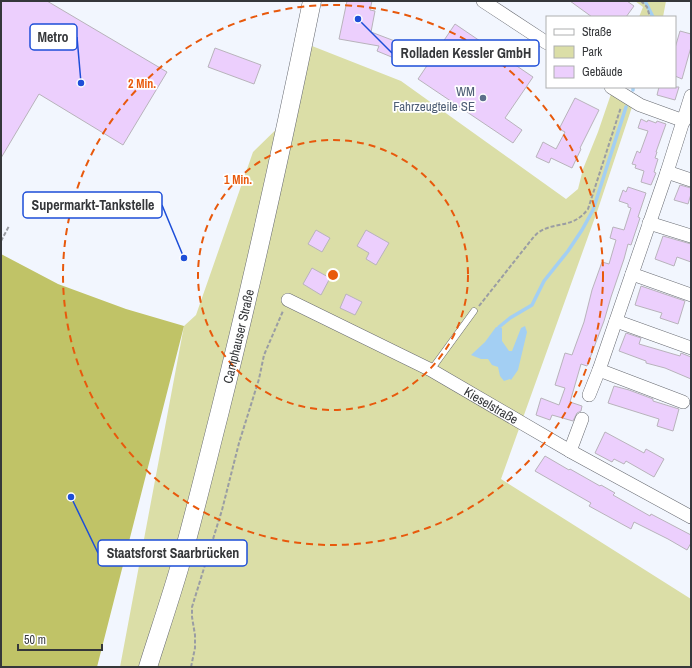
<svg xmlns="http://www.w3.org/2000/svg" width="692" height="668" viewBox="0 0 692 668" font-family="'Archivo Narrow',sans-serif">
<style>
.green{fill:#dbdea7}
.forest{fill:#c0c367}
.water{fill:#a3cff3}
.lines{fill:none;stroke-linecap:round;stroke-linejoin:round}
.stream{stroke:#a3cff3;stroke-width:3.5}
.building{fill:#eccffd;stroke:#b8b3bb}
.lane-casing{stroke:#676a71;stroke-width:7}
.street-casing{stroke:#676a71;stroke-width:14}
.secondary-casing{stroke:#676a71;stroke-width:19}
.path{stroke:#9a9da3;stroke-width:2;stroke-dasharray:4 2;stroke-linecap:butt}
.lane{stroke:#fff;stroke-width:6}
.street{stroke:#fff;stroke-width:13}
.secondary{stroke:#fff;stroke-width:18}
.ring{fill:none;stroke:#e8590c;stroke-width:2;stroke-dasharray:7 5}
.service-dot{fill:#5c6f8a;stroke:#fff;stroke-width:1.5}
.labels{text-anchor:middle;stroke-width:3.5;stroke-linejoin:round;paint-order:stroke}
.service-label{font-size:13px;fill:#4e5e75;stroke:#fff;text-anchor:end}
.street-label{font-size:13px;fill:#35373a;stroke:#fff}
.centre{fill:#e8590c;stroke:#fff;stroke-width:2}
.ring-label{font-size:12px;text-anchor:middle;font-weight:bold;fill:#e8590c;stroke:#fff;stroke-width:3.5;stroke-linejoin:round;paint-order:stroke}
.leader{fill:none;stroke:#1d4ed8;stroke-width:1.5}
.callout-dot{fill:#1d4ed8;stroke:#fff;stroke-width:1.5}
.callout{fill:#fff;stroke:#1d4ed8;stroke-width:1.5}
.callout-label{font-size:14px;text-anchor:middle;font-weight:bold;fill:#35373a}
</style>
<rect width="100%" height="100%" fill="#f2f6fe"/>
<path class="green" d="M635,1h31l-3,16h-24l4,-10z
M312,46l89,35 165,118 12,-10 5,-20 15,-37 13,-38 21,13 -34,102 -97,270 190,120v68h-571l64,-341 12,-11 57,-163 41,-40z"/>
<path class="forest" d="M1,254l57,30 68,25 58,17 -87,341h-96z"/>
<path class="water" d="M525,326l2,6 -9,38 -7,10 -1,-1 -6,2 -4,-5 -2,-9 -6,-2 -4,-6h-7l-10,-4 14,-13 11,-15 6,1v13l7,10h3l9,-23z"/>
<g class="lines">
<path class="stream" d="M645,1l8,16
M633,90v-3
M499,327l11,-9 22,-13 12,-24 24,-30 14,-21 11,-20 33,-103"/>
</g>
<path class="building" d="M1,1h46l120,71 -44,73 -84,-51 -38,64z
M347,1h25l-2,9 5,1 -4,21 29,11 -6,15 -17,-7 2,-5 -40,-7z
M570,1h57l7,5 -8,11h-34z
M455,24l78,53 -28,41 17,12 -9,13 -95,-64z
M680,31l11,3v13l-9,32 -7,-3v-28z
M215,48l46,17 -7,19 -46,-17z
M659,87h20l-4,13 -18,-5z
M575,98l24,12 -19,38 1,1 -9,19 -21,-10 -2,5 -13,-6 7,-15 13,7 9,-17 -6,-3z
M641,119l6,3 1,-2 8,3 1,-2 9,3 -10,28h1l-2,6 3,1 -4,13 2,1 -5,12 -10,-3 3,-11 -9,-3 1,-3 -4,-1 5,-13 3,2 8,-22 -10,-3z
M680,185l11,3v6l-3,10 -14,-4z
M628,187l18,6 -8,24 2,1 -9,27 -3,-1 -4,15 -13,38 -7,24 -17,45 -6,-2 -11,38 12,4 -1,5 -4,2 -4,8 -21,-6 -2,5 -14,-5 5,-17 18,7 6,-17 -10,-3 10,-32 7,2 12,-33 8,-32 10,-28 7,2 7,-24 -6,-2 3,-11 11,3 7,-22 -3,-1v-3l-9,-3 4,-11 3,2z
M316,230l14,8 -8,14 -14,-8z
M366,230l23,13 -13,22 -10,-6 3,-6 -12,-7z
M663,236l28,8v18l-14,-5 -3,9 -19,-7z
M312,268l18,10 -9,17 -18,-11z
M641,286l44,15 -7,23 -18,-6 2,-5 -27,-8z
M346,294l16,8 -7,13 -15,-7z
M626,333l15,5 -2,6 41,12 1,-3 10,4v22l-26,-11 -19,-5v-2l-27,-10z
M614,386l15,4 24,9v2l26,8 -6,22 -16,-5 2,-7 -51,-16z
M605,432l39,21 2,-4 18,10 -10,18 -28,-16 -2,3 -10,-5 -2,3 -17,-9z
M545,456l24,14 1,-1 30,17 1,-1 14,8 -2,2 37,21 1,-2 40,21v8l-4,7 -19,-11 -34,-17 -3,7 -42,-23 2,-3 -56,-32z"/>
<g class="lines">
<g class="lane-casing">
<path id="lane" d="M431,370l43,-59"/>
</g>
<g class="street-casing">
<g id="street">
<path d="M483,1l64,42"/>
<path d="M611,87l29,18 44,16"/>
<path d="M667,172l24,8"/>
<path d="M649,223l42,13"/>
<path d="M632,274l59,21"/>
<path id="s1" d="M288,300l143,70 139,81 121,66"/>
<path d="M616,321l75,27"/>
<path d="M599,370l84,32"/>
<path d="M589,395l10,-25 68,-198 24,-76"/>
<path d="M570,451l12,-32"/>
</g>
</g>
<g class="secondary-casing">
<g id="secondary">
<path id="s2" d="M148,667c11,-35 23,-70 33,-105 14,-50 26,-100 39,-151 34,-136 64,-273 92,-410"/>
</g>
</g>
<path class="path" d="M641,1l6,6 3,10
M1,241l8,-15
M479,306l53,-67c2,-2 4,-5 7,-7 17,-11 34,-3 49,-23l33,-102
M191,667l4,-19v-13l-3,-18v-10l30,-97 17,-67 20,-64 5,-24 19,-44"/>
<use href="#lane" class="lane"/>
<use href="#street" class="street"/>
<use href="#secondary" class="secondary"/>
</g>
<g class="ring">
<circle cx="333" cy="275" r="135"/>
<circle cx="333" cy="275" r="270"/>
</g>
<circle class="service-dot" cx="483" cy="98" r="4"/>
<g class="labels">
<g class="service-label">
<text x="475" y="96">WM<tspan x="475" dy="15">Fahrzeugteile SE</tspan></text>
</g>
<g class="street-label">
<text dy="5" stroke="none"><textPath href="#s2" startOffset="343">Camphauser Straße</textPath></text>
<text dy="5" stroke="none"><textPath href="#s1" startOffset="229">Kieselstraße</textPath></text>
</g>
</g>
<circle cx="333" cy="275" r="6" class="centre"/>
<g class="ring-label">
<text x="142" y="88">2 Min.</text>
<text x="238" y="184">1 Min.</text>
</g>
<path class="leader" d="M81 83L77 37M358 19L392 53M184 258L162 205M71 497L98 553"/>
<g class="callout-dot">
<circle cx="81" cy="83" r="4"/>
<circle cx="358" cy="19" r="4"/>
<circle cx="184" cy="258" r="4"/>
<circle cx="71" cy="497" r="4"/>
</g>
<g class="callout">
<rect x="30" y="24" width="47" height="26" rx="4"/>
<rect x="392" y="40" width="147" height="26" rx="4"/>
<rect x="23" y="192" width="139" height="26" rx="4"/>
<rect x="98" y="540" width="149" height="26" rx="4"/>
</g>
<g class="callout-label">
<text x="53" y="42">Metro</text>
<text x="466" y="58">Rolladen Kessler GmbH</text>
<text x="93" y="210">Supermarkt-Tankstelle</text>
<text x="173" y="558">Staatsforst Saarbrücken</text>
</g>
<rect width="692" height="668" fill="none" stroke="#35373a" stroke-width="4"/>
<rect x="546" y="16" width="130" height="72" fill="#ffffff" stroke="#aeafb0"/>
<rect x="554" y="29" width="20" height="6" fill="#ffffff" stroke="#aeafb0"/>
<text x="582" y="36" font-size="12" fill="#35373a">Straße</text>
<rect x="554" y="46" width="20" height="12" fill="#dbdea7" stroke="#aeafb0"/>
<text x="582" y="56" font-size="12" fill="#35373a">Park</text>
<rect x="554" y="66" width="20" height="12" fill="#eccffd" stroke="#aeafb0"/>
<text x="582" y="76" font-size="12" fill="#35373a">Gebäude</text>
<path d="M18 644v6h84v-6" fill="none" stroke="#35373a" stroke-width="2"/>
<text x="24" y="644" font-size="12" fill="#35373a" stroke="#ffffff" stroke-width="3" paint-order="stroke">50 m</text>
</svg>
